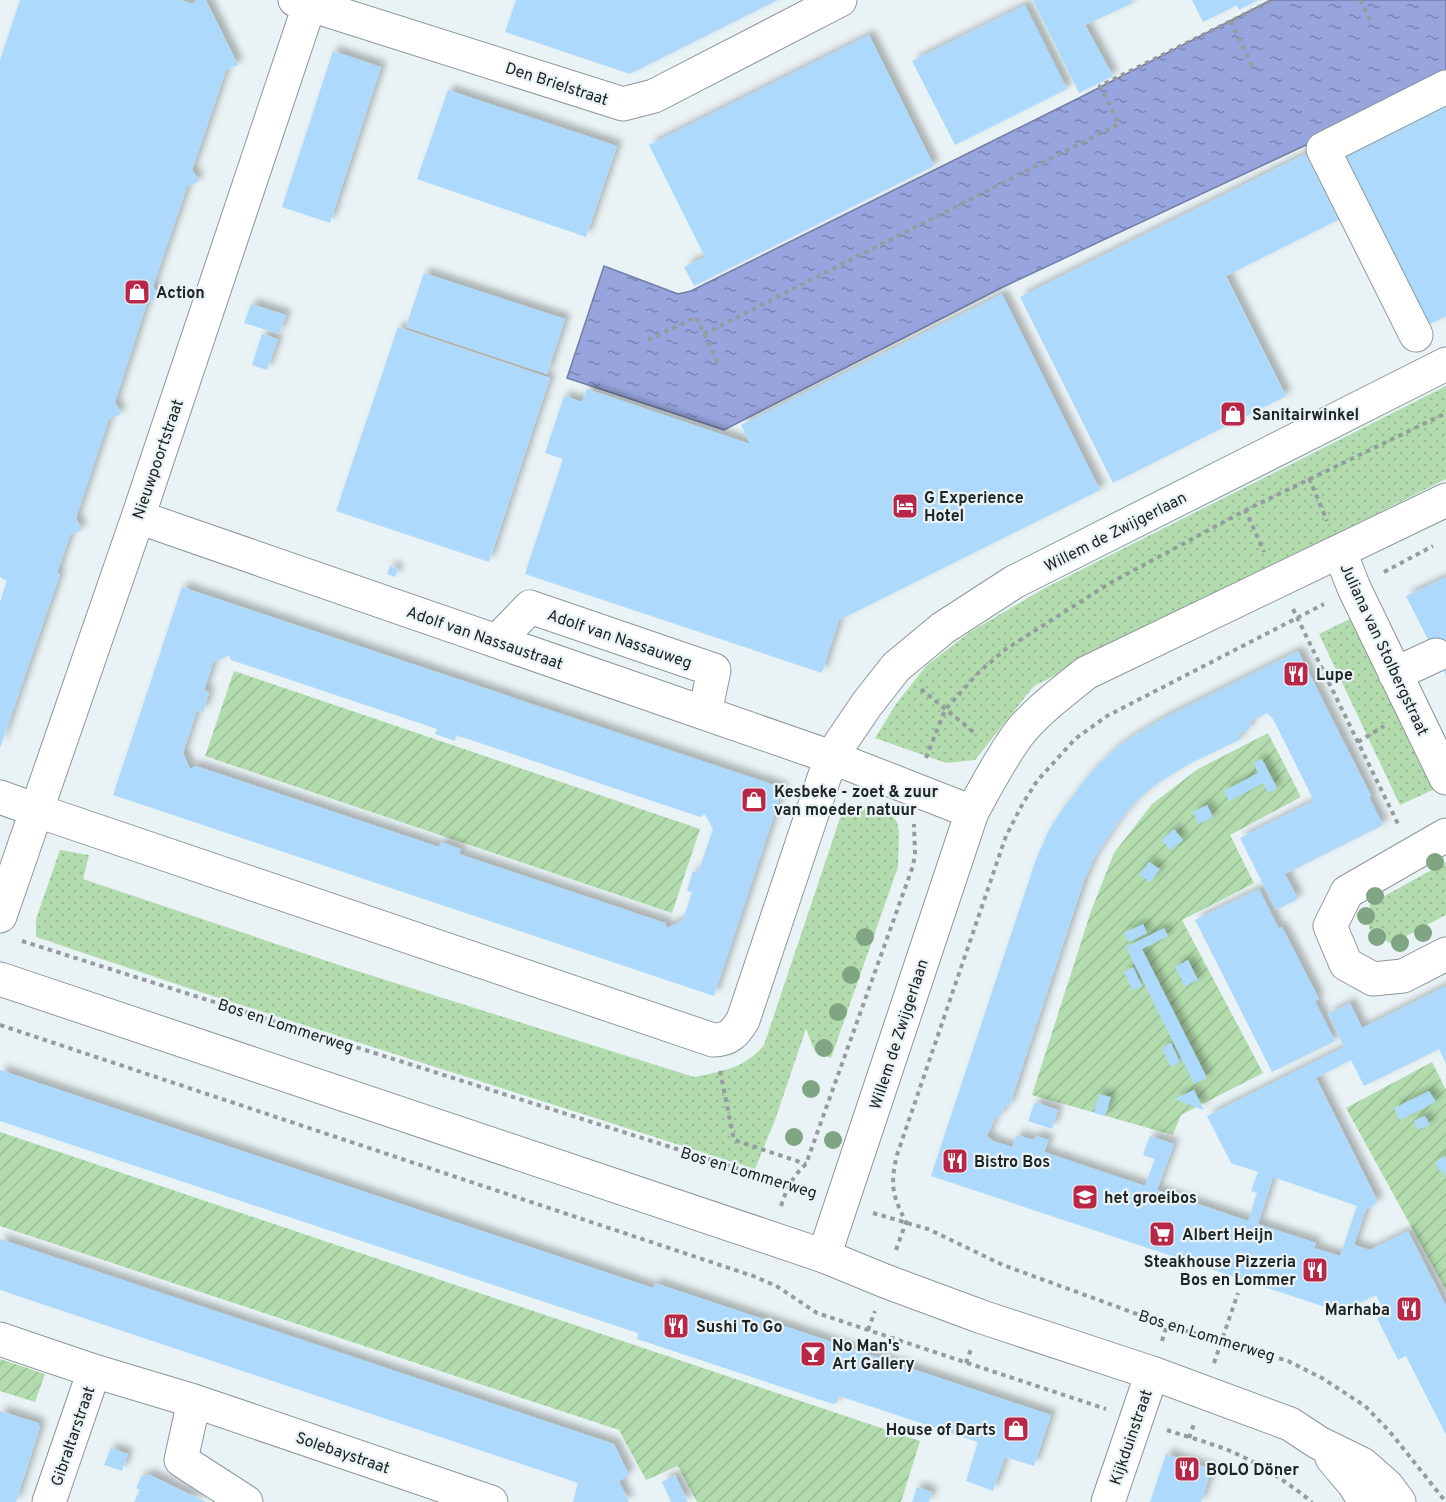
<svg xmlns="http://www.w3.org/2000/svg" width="1446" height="1502" viewBox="0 0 1446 1502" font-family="Overpass,sans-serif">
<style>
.grass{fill:url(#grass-dots)}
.garden{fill:url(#garden-furrows)}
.water{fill:url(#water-ripples);stroke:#737ea6;stroke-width:1.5}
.building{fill:#acd9fc;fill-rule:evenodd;filter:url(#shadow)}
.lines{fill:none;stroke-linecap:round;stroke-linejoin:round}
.minor-casing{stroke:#8e9798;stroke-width:35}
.major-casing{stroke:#8e9798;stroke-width:35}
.path{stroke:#959c9e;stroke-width:4;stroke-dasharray:4.5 4.5;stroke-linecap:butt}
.minor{stroke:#fff;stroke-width:33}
.major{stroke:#fff;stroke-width:33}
.tree{fill:#7fa583}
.labels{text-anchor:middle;stroke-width:4.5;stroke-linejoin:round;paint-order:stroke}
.street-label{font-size:16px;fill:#202424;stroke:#e9f3f5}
.poi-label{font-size:16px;font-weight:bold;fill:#202424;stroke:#e9f3f5;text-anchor:start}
</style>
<defs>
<pattern id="grass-dots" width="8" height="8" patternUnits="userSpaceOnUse" patternTransform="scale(1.5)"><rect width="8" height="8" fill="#b2dcae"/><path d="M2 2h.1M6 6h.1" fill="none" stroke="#99bd96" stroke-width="1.8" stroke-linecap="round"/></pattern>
<pattern id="garden-furrows" width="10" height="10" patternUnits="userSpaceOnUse" patternTransform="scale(1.5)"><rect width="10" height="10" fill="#b2dcae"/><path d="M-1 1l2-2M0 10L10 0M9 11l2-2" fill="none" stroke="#99bd96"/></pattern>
<pattern id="water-ripples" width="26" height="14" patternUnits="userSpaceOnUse" patternTransform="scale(1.5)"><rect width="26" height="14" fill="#97a4dd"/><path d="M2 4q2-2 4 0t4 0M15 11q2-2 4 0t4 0" fill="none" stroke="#7b85b3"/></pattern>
<filter id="shadow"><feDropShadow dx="5.5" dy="-5.5" stdDeviation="3" flood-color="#0004"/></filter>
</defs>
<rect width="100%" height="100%" fill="#e9f3f5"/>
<path class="grass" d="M1446,386v93l-412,207 -59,74 -29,3 -71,-25 21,-34 30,-38 44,-34 73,-43z
M1356,616l81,172 -37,17 -81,-171z
M851,806l38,6 8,10 2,10 -1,35 -67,191 -16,-6 -9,-23 -31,91 -20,49 -564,-180 -155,-52v-18l24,-69 29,5 -6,24 271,91 340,107c29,-6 50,-8 70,-32l78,-233 3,-4z
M1446,862v53l-55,29 -22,-15 1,-25z"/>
<path class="garden" d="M234,671l466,158 -28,84 -467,-157z
M1268,733l33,64 -71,38 24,48 -72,37 81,153 -82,42 -8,20 -141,-40 59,-184 23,-58 38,-49 46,-35z
M1432,1062l14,28v200l-100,-182z
M0,1132l920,309 -19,61h-204l-19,-36 -32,14 -27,-50 -619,-204z
M0,1359l45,15 -10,28 -35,-11z"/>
<path class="water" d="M1271,0h175v75l-123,62 -320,150 -279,143 -157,-52 37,-112 74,28 13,-3 386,-192z"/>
<path class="building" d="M20,0h161l11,4 6,-4h8l32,65 -12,5 -34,100 7,11 -12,6 -34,99 7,11 -13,6 -32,99 6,12 -12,5 -33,99 6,12 -12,5 -13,38 3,1 -60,174v-146l7,-21 -7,-4v-517z
M516,0h262l-148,74 -125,-42z
M1033,0h99l1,3 -48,22 28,51 -34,17z
M1192,0h66l-19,10 -2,-5 -34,17z
M1025,5l42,84 -112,56 -43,-84z
M869,35l65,131 -240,120 -10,-19 21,-10 -56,-112z
M333,51l48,16 -51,156 -48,-16z
M448,90l169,56 -31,91 -169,-58z
M1446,96v220l-23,12 -89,-176z
M1309,152l33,66 -116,58 60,120 -173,87 -93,-186z
M424,273l141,46 -18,55 -141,-47z
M1002,294l98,196 -261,130 -17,53 -297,-99 38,-115 -18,-6 19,-57 18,6 5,-13 163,55 -9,-19z
M251,304l35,11 -7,19 -35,-11z
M398,327l152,51 -61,184 -153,-51z
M262,334l16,5 -11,31 -15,-5z
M390,566l8,3 -3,8 -8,-3z
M1446,577v98l-40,-79z
M182,587l601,201 -69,208 -601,-201zM229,655l2,5 206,69 -2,5 20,7 1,-6 244,82 5,-3 8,15 -15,44 -5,-2 -6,20 5,1 -9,28 -16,8 -2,-5 -206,-69 2,-5 -20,-7 -2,5 -243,-81 -6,3 -7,-16 14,-43 6,2 1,-2 5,-18 -5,-2 9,-27z
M1298,651l73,145 -2,1 14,28 -98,49 13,25 -22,11 -36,-72 74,-37 -41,-82 -6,-6 -16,8 -2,8 -10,5 2,5 -54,26 -32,20 -20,17 -17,20 -25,38 -9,21 -75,226 -4,-2 -4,10 -6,3 -8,18 6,5 19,6 5,-12 17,5 2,-4 13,4 -5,12 101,34 10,-27 -12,-4 7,-19 24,8 -17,46 91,31 9,-28 -6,-2 7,-19 -27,-9 -24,-47 137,-69 -16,-33 22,-11 12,25 84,-42v78l-7,-15 -75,37 -13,-26 -35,18 62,124 -12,7 -12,36 16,5 38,-19 38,75v129l-40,-79 -8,4 -21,-42 8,-4 -9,-19 -44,21 -4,-8 -3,-1 -394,-131 104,-314 13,-30 13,-21 30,-39 24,-23 20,-14 29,-17zM1273,1177l84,29 -17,50 -26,-8 2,-5 -58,-19z
M1262,759l15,29 -9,5 -5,-10 -34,18 -5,-10 34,-18 -4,-10z
M1207,805l6,12 -14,7 -6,-12z
M1174,829l9,11 -13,10 -8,-10z
M1149,862l11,7 -10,13 -11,-7z
M1259,889l20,40 3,-2 37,72 -4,2 20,40 -63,31 -77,-152z
M1143,924l4,9 -18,9 -5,-9z
M1164,928l4,8 -26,13 65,129 -13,6 -68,-137z
M1188,960l10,20 -13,6 -10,-19z
M1133,967l9,19 -9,5 -9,-19z
M1171,1043l9,19 -9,5 -9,-19z
M0,1070l653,218 2,-5 396,132 -17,51 -29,-9 -12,34 -27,-10 12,-39 -139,-46 -2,7 -4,1 -196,-65 1,-6 -638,-212z
M1194,1090l10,20 -30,-11z
M1429,1091l7,11 -36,18 -6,-12z
M1099,1094l12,3 -6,19 -11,-3z
M1035,1102l23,8 -6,19 -24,-8z
M1425,1116l5,9 -12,5 -4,-9z
M1445,1156l1,2v20l-4,-8 -2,2 -5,-10z
M0,1239l614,205 15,31 -10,6 10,21h-56l5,-19 -578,-193z
M0,1411l38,12 2,4 -24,75h-16z
M111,1448l17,6 -6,17 -18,-6z
M1166,1454l46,15 -11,33h-51z
M148,1474l39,19 19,9h-72l6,-12 -4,-2 6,-13 4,2z
M675,1475l13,27h-17l-9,-20z
M917,1487l15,5 -3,10h-17z"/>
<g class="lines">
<g class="minor-casing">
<path id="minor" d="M295,0l328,104 31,-8 186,-96
M1416,335l-93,-186 123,-62
M138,517l693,240 141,55
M1340,552l14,36 92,190
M497,641l33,-34 184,63 -9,43
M1395,674l41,-19
M0,797l38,14 675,229c16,0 22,-7 30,-20l88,-263 36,-53 29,-37 47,-39 71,-46 432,-218
M1446,835l-99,57 -17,34 16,38 27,15 30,-3 43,-22
M0,916l138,-399 173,-517
M824,1256l148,-444c15,-27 29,-55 48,-80 19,-23 44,-41 66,-59l360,-173
M0,1339l94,32 100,30 297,101
M194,1401l-13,59 65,42
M49,1502l45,-131
M1108,1502l44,-129"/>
</g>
<g class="major-casing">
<path id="major" d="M0,979l824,277 61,25 97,36 170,56 138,51 29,19 43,21 25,22 12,16
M1332,1458l22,26 11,18"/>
</g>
<path class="path" d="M1360,0l12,23
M1231,21l21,45
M704,334l415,-210 -19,-38 173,-86
M648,340l48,-23 22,46
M1309,478l18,43
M1245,509l19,43
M1384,572l49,-26
M1293,609l106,217
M921,689l56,46
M1358,742l26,-16
M926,758l19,-48 34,-38 27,-23 104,-66 136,-73 200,-97
M22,941l790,251
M0,1025l756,252 22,10 39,26 289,96
M720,1071l14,69 72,24
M781,1206c6,-18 11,-29 25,-42l107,-298 2,-12 -1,-30
M873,1213l55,16 75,36 164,60 121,36 34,17 43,28 25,26 56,70
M896,1250l10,-28c-14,-27 -16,-37 -9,-67l109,-319 17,-33 14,-22 38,-42 32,-23 217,-112
M868,1330l7,-19
M1162,1341l5,-16
M966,1363l5,-14
M1214,1363l24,-70
M1167,1430c14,5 30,9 44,14 38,12 71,34 101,58
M1189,1438l5,-14"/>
<use href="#minor" class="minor"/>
<use href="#major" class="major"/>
</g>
<g class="tree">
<circle cx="1435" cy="862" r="9"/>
<circle cx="1375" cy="896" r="9"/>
<circle cx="1366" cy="916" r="9"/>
<circle cx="1423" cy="933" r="9"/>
<circle cx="865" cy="937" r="9"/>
<circle cx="1377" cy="937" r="9"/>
<circle cx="1400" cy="943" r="9"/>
<circle cx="851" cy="975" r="9"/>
<circle cx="838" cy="1012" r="9"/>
<circle cx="824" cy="1048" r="9"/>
<circle cx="811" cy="1089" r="9"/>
<circle cx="794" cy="1137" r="9"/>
<circle cx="833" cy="1140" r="9"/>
</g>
<defs>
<g id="shop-square" transform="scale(1.35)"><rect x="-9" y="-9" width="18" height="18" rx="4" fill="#b82648" stroke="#e9f3f5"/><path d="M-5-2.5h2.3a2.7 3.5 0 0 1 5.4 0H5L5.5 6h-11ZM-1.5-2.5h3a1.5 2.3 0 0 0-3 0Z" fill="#fff"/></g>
<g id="hotel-square" transform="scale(1.35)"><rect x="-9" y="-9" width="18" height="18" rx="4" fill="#b82648" stroke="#e9f3f5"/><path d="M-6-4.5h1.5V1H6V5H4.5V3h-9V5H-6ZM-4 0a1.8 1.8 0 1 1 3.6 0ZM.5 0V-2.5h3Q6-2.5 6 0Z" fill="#fff"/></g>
<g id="restaurant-square" transform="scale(1.35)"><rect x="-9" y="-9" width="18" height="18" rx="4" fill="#b82648" stroke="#e9f3f5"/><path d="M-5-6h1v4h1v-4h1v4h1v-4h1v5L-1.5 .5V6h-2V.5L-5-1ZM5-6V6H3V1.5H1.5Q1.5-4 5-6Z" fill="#fff"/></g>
<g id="school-square" transform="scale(1.35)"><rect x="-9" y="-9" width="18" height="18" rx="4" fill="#b82648" stroke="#e9f3f5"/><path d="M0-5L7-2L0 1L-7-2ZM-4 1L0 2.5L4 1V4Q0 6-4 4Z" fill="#fff"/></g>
<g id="supermarket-square" transform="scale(1.35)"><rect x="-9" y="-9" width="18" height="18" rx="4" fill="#b82648" stroke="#e9f3f5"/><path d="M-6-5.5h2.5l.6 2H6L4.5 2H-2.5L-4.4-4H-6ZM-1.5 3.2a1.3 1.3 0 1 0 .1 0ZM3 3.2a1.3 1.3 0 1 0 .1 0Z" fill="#fff"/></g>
<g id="bar-square" transform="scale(1.35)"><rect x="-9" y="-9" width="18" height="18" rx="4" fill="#b82648" stroke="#e9f3f5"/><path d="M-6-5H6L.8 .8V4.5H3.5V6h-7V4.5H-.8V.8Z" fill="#fff"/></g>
</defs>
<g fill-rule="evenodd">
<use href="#shop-square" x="137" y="292"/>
<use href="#shop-square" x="1233" y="414"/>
<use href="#hotel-square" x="905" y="506"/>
<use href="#restaurant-square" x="1296" y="674"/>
<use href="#shop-square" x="754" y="800"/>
<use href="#restaurant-square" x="955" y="1161"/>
<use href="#school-square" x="1085" y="1197"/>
<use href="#supermarket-square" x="1162" y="1234"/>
<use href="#restaurant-square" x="1315" y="1270"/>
<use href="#restaurant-square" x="1409" y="1309"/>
<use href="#restaurant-square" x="676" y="1326"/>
<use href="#bar-square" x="813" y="1354"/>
<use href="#shop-square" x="1016" y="1429"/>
<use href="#restaurant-square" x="1187" y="1469"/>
</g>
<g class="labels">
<g class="street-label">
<text transform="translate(557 83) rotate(18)" y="6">Den Brielstraat</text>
<text transform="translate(157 459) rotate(-71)" y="6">Nieuwpoortstraat</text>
<text transform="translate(1115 531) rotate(-27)" y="6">Willem de Zwijgerlaan</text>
<text transform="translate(485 637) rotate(19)" y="6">Adolf van Nassaustraat</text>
<text transform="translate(620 638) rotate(19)" y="6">Adolf van Nassauweg</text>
<text transform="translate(1385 649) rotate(65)" y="6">Juliana van Stolbergstraat</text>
<text transform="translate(286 1025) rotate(18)" y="6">Bos en Lommerweg</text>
<text transform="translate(898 1034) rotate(-72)" y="6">Willem de Zwijgerlaan</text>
<text transform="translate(749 1172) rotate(17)" y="6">Bos en Lommerweg</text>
<text transform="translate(1207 1335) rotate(17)" y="6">Bos en Lommerweg</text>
<text transform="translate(72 1436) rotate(-71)" y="6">Gibraltarstraat</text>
<text transform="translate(1130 1437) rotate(-71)" y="6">Kijkduinstraat</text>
<text transform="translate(343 1452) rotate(19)" y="6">Solebaystraat</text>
</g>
<g class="poi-label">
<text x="156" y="298">Action</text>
<text x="1252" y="420">Sanitairwinkel</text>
<text x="924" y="503">G Experience<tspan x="924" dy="18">Hotel</tspan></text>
<text x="1316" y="680">Lupe</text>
<text x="774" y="797">Kesbeke - zoet &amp; zuur<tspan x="774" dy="18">van moeder natuur</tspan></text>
<text x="974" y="1167">Bistro Bos</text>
<text x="1104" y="1203">het groeibos</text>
<text x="1182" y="1240">Albert Heijn</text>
<text x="1296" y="1267" text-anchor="end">Steakhouse Pizzeria<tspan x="1296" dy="18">Bos en Lommer</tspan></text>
<text x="1390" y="1315" text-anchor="end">Marhaba</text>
<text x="696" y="1332">Sushi To Go</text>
<text x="832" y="1351">No Man's<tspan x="832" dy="18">Art Gallery</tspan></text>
<text x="996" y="1435" text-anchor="end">House of Darts</text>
<text x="1206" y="1475">BOLO Döner</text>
</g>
</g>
</svg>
